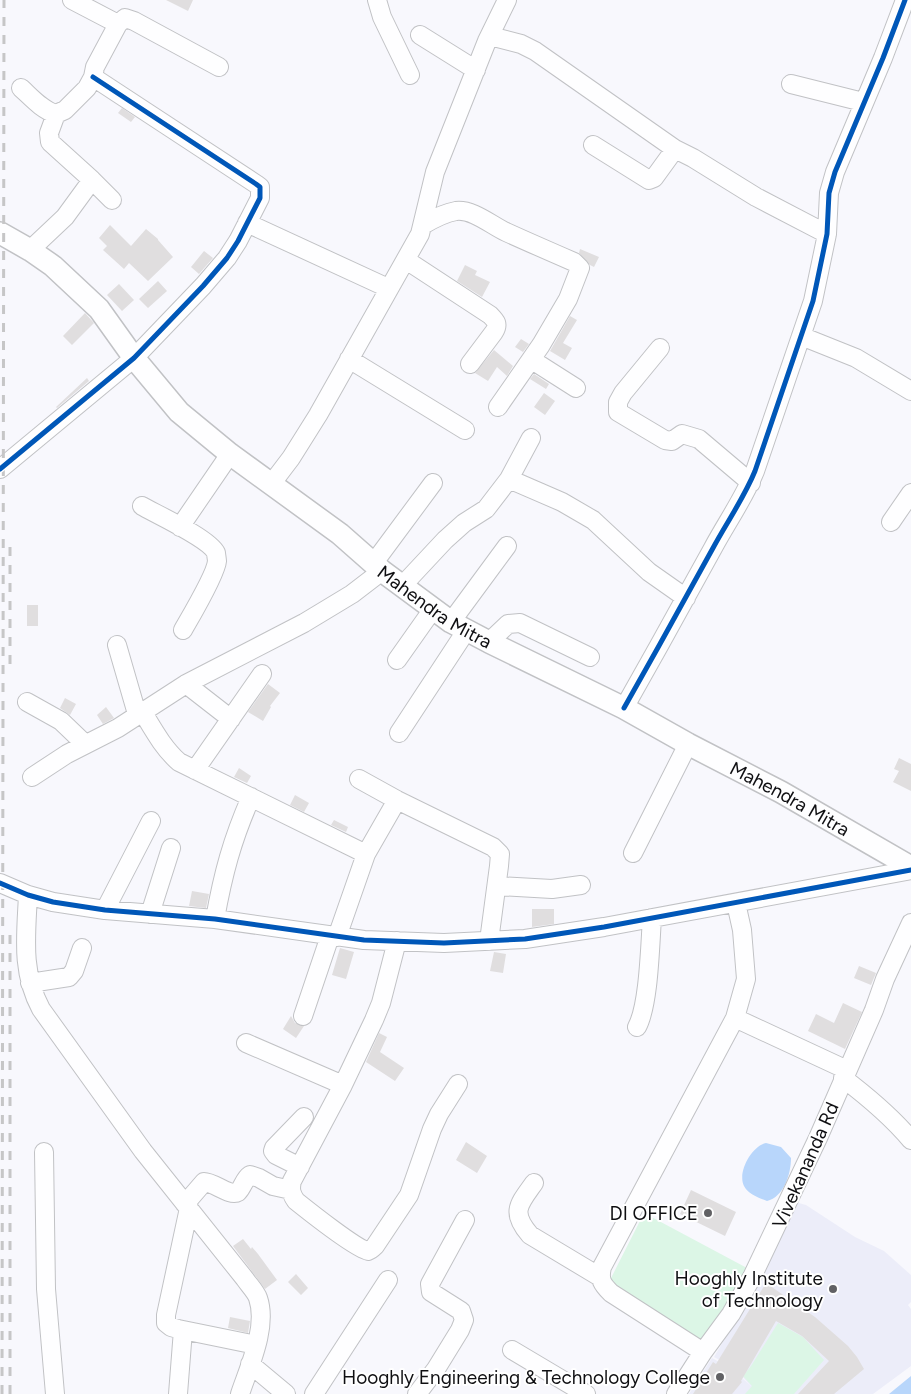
<svg xmlns="http://www.w3.org/2000/svg" width="911" height="1394" viewBox="0 0 911 1394" font-family="Figtree,sans-serif">
<style>
.built{fill:#ecedf9}
.green{fill:#dcf6e6}
.water{fill:#b8d6fb}
.building{fill:#e0dedf}
.lines{fill:none;stroke-linecap:round;stroke-linejoin:round}
.minor-casing{stroke:#c1c2c5;stroke-width:20}
.major-casing{stroke:#c1c2c5;stroke-width:24}
.minor{stroke:#fefeff;stroke-width:18}
.major{stroke:#fefeff;stroke-width:21}
.rail{stroke:#c6c6c7;stroke-width:3;stroke-dasharray:9 9;stroke-linecap:butt}
.cycleway-casing{stroke:#fff;stroke-width:8}
.cycleway{stroke:#0057b8;stroke-width:5}
.poi-dot{fill:#616164;stroke:#fff;stroke-width:2}
.labels{text-anchor:middle;stroke-width:4;stroke-linejoin:round;paint-order:stroke}
.street-label{font-size:19px;fill:#0f0f12;stroke:#fff}
.poi-label{font-size:19px;fill:#0f0f12;stroke:#fff;text-anchor:end}
</style>
<rect width="100%" height="100%" fill="#f8f8fd"/>
<path class="built" d="M795,1202l11,3 49,32 29,14 27,24v27l-3,3 3,4v57l-38,28h-184l23,-36 20,11 19,17 -17,-18 -20,-11 52,-88 15,-39z"/>
<path class="green" d="M644,1213l103,55 -45,81 -93,-67z
M778,1323l25,14 21,23 -30,34h-49l7,-8 -9,-10 8,-10z"/>
<path class="water" d="M766,1143l15,4 10,11c0,16 -7,39 -24,43 -8,-3 -19,-7 -23,-15 -7,-14 8,-40 22,-43z
M911,1376v18h-23h1z"/>
<path class="building" d="M166,0h27l-5,11z
M122,108l13,9 -4,5 -13,-9z
M110,225l21,21 15,-17 12,10v1l15,17 -25,24 -19,-18 -5,6 -21,-19 4,-4 -8,-8z
M580,249l19,8 -5,10 -4,-2 -11,-12z
M204,251l9,7 -14,16 -8,-7z
M465,265l12,6 -2,4 15,7 -8,15 -25,-16z
M158,281l9,10 -19,17 -9,-9z
M119,284l15,16 -12,11 -15,-16z
M85,313l9,10 -22,22 -9,-9z
M570,316l7,4 -14,23 9,5 -7,12 -15,-9z
M521,339l8,5 -6,8 -8,-5z
M494,350l19,16 -6,10 -10,-9 -9,14 -13,-8z
M534,374l15,10 -3,5 -16,-10z
M87,378l2,3 -32,27 -1,-1z
M544,393l11,8 -10,14 -11,-8z
M27,605h11v21h-11z
M268,684l12,9 -10,13 1,1 -8,14 -15,-9z
M65,698l11,6 -6,11 -10,-7z
M106,707l8,11 -11,6 -6,-9z
M899,758l12,6v27l-18,-9 6,-11 -5,-2z
M239,768l12,8 -4,7 -13,-6z
M295,795l14,8 -5,9 -14,-7z
M334,820l14,7 -2,5 -15,-7z
M192,891l17,3 -3,14 -17,-2z
M532,909h22v15l-22,3z
M340,948l14,4 -8,27 -14,-4z
M494,952l12,2 -3,19 -13,-2z
M859,966l17,7 -5,12 -17,-7z
M843,1003l19,9 -17,37 -37,-18 8,-17 18,9z
M291,1016l4,7 9,3 -8,12 -13,-9z
M379,1033l8,4 -7,15 24,16 -9,13 -29,-19z
M466,1142l21,14 -10,17 -21,-13z
M691,1190l45,22 -11,24 -45,-22z
M243,1239l8,10 1,-2 6,7 19,26 -12,9 -32,-43z
M296,1274l12,14 -7,7 -13,-13z
M766,1283l49,34 33,29 9,11 7,12 -30,25h-36l31,-33 -27,-25 -26,-15 -35,60 1,1 -10,12h-39l20,-32 3,2z
M230,1317l20,4 -2,12 -20,-5z"/>
<g class="lines">
<g class="minor-casing">
<path id="minor" d="M72,0l46,24
M377,0l5,17 28,58
M420,35l56,35
M490,36l31,8 14,7 140,98 18,9 63,39 71,37
M791,84l72,18
M21,88c10,9 21,22 35,26l9,-4 22,-22 6,-11 2,-10 23,-43 7,-6 9,3 85,46
M56,114l-7,19 1,9 42,38 20,20
M593,145l56,35 5,-2 21,-29
M247,223l141,65
M423,225c10,-6 21,-12 33,-14 17,-2 35,14 50,21 22,10 45,20 68,30l6,6 -12,31 -27,46 -43,62
M30,250l35,-33 27,-37
M406,260l84,55c6,6 9,9 4,17l-24,32
M801,336l55,22 55,33
M660,348l-37,45 -5,9v10l47,28 7,1 10,-7 17,5 52,44
M349,359l116,71
M532,360l44,28
M0,469l134,-111 69,-72 24,-28 11,-17 22,-43v-11l-4,-3 -163,-107
M509,479l53,23 31,18 56,52 37,26
M272,483l19,-25 27,-43 102,-181 15,-62 52,-131 20,-41
M142,506c14,8 68,33 74,47 0,1 1,7 1,8 -1,13 -26,55 -34,69
M891,522l20,-29
M180,527l50,-73
M373,564l60,-81
M402,586l43,-46 19,-17 22,-14 23,-30 22,-41
M451,622l56,-76
M489,642l19,-18 12,-1 70,34
M117,645l20,69
M397,660l36,-51
M186,684l45,35
M27,702l34,19 24,23
M624,708c30,-53 60,-107 89,-160 14,-26 31,-50 42,-77l58,-170 14,-67 2,-41 6,-21 48,-114 22,-58
M142,711c11,18 21,37 37,51l187,92
M399,733l67,-102
M195,770l67,-96
M32,777l35,-23 51,-26 68,-44 118,-61 48,-29 30,-23
M359,779l38,21 96,47 7,7 -1,12 -10,75
M633,853l55,-109
M0,883l28,12 25,7 52,8 110,9 149,21 80,3 81,-4 79,-12 307,-57
M497,886l55,3 29,-4
M28,895c-2,41 -7,77 13,114l102,142 102,128c4,6 11,13 13,19 10,29 -9,69 -18,96
M105,910l46,-89
M150,914l21,-66
M215,919c8,-45 17,-79 36,-122
M337,937l29,-83 31,-54
M397,941l-16,62 -7,17 -31,65 -51,96c-2,8 -1,13 4,20 10,8 64,51 72,50 3,-1 5,-3 7,-5l34,-51 23,-66 7,-15 19,-30
M30,983l39,-6 5,-6 8,-23
M303,1016l27,-80
M735,1018l112,52
M637,1027c12,-22 13,-82 15,-109
M246,1043l97,42
M843,1078c25,19 48,38 68,62
M44,1152l2,137 9,105
M300,1167l-24,-12 -3,-4 1,-3 30,-31
M534,1183c-15,21 -24,29 -4,52l70,42
M185,1204l19,-22c10,0 26,15 34,10 5,-5 6,-13 12,-17l9,3 14,8 18,4
M189,1208l-23,107v8l5,4 7,2 78,16
M512,1350l74,44
M703,1352l-92,-59c-9,-9 -12,-13 -9,-26l133,-249 11,-39 -4,-49 -6,-27
M250,1364l36,30
M178,1394l5,-64
M314,1394l74,-114
M417,1394l19,-25 24,-39 4,-10 -3,-9 -30,-19 -1,-8 35,-64
M676,1394l27,-42 28,-38 21,-37 66,-139 56,-128 11,-31 26,-56"/>
</g>
<g class="major-casing">
<g id="major">
<path id="s1" d="M0,233l30,17 23,16 46,43 35,49 45,54 51,42 110,80 42,37 69,51 38,20 135,66 64,36 93,48 130,75"/>
</g>
</g>
<use href="#minor" class="minor"/>
<use href="#major" class="major"/>
<path class="rail" d="M10,547v120
M2,1394l2,-1394
M10,1394v-465"/>
<g class="cycleway-casing">
<path id="cycleway" d="M0,469l134,-111 69,-72 24,-28 11,-17 22,-43v-11l-4,-3 -163,-107
M624,708c30,-53 60,-107 89,-160 14,-26 31,-50 42,-77l58,-170 14,-67 2,-41 6,-21 48,-114 22,-58
M0,883l28,12 25,7 52,8 110,9 149,21 80,3 81,-4 79,-12 307,-57"/>
</g>
<use href="#cycleway" class="cycleway"/>
</g>
<g class="poi-dot">
<circle cx="708" cy="1213" r="5"/>
<circle cx="833" cy="1289" r="5"/>
<circle cx="720" cy="1377" r="5"/>
</g>
<g class="labels">
<g class="street-label">
<text dy="7" stroke="none"><textPath href="#s1" startOffset="578">Mahendra Mitra</textPath></text>
<text dy="7" stroke="none"><textPath href="#s1" startOffset="982">Mahendra Mitra</textPath></text>
<text transform="translate(805 1165) rotate(-66)" y="7">Vivekananda Rd</text>
</g>
<g class="poi-label">
<text x="698" y="1220">DI OFFICE</text>
<text x="823" y="1285">Hooghly Institute<tspan x="823" dy="22">of Technology</tspan></text>
<text x="710" y="1384">Hooghly Engineering &amp; Technology College</text>
</g>
</g>
</svg>
